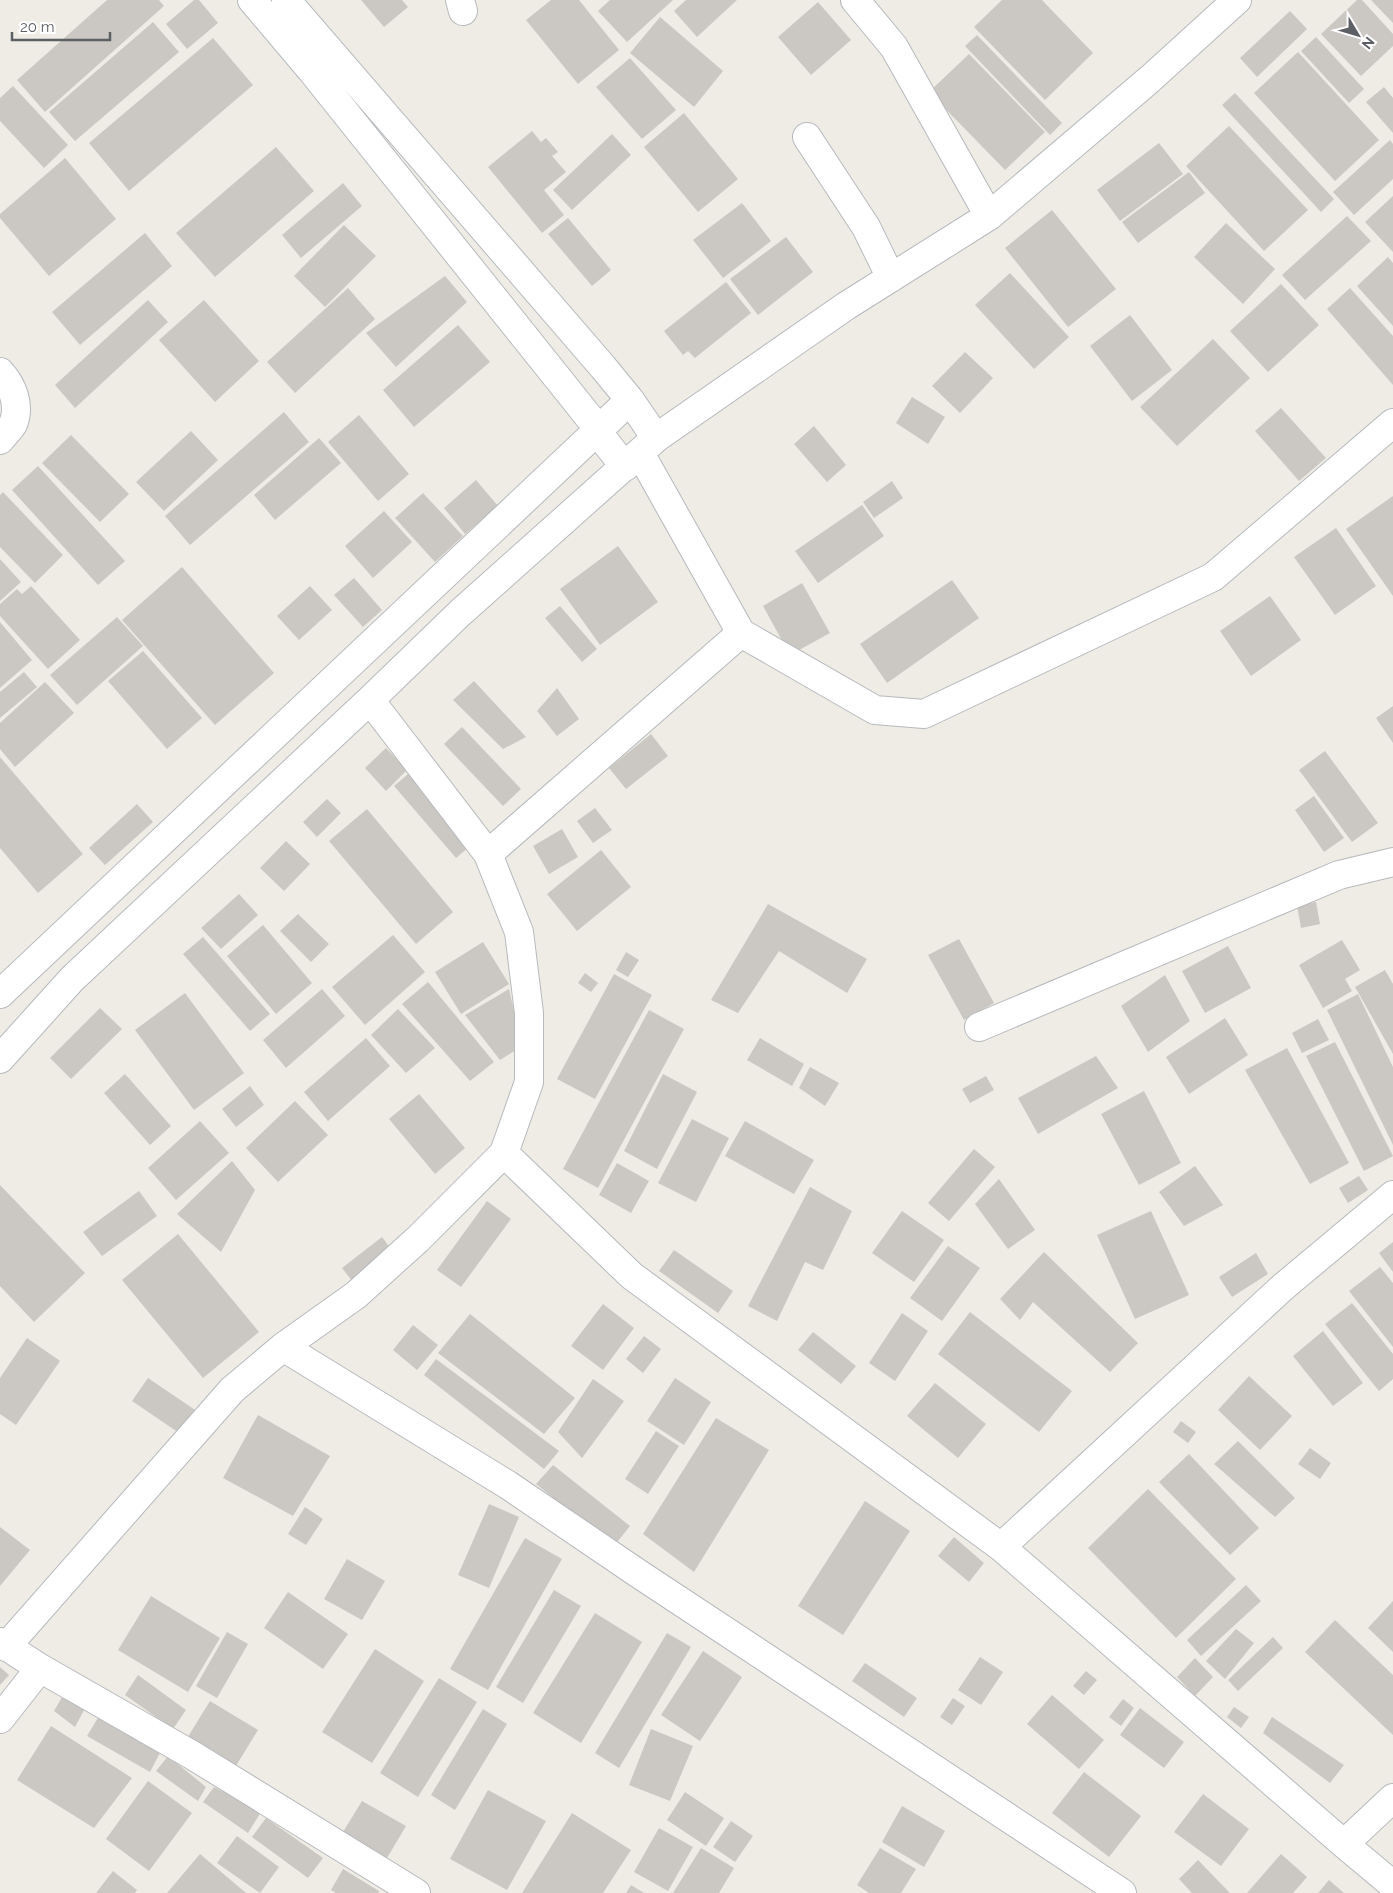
<svg xmlns="http://www.w3.org/2000/svg" width="1393" height="1893" viewBox="0 0 1393 1893" font-family="Raleway,sans-serif">
<style>
.building{fill:#cbc8c3}
.lines{fill:none;stroke-linecap:round;stroke-linejoin:round}
.minor-casing{stroke:#b6b9bd;stroke-width:30}
.minor{stroke:#fff;stroke-width:28}
</style>
<rect width="100%" height="100%" fill="#eeece4"/>
<path class="building" d="M107,0h52l5,6 -119,106 -28,-32z
M194,0h5l19,23 -31,26 -21,-25z
M361,0h41l6,7 -24,20z
M551,0h28l40,50 -41,34 -52,-64z
M610,0h63l-46,42 -29,-31z
M686,0h51l-40,37 -23,-26z
M1002,0h40l51,53 -48,47 -71,-73z
M1357,0h5l31,34v12l-32,30 -40,-42z
M1371,0h22v23z
M818,2l33,38 -40,35 -33,-38z
M1290,11l17,18 -50,48 -17,-19z
M660,17l63,54 -29,36 -64,-54z
M153,22l26,30 -104,89 -26,-29z
M977,35l85,88 -12,12 -85,-89z
M1316,37l48,52 -15,14 -48,-52z
M213,38l40,47 -124,106 -40,-48z
M1298,52l81,88 -44,41 -81,-88z
M969,54l76,78 -40,38 -76,-78z
M630,58l46,52 -34,29 -46,-52z
M13,86l55,59 -24,23 -44,-47v-23z
M1384,87l9,11v35l-27,-31z
M1235,93l99,106 -13,13 -99,-107z
M684,113l54,66 -40,33 -54,-65z
M1229,126l79,84 -44,41 -78,-85z
M532,131l9,11 5,-4 12,14 -6,4 14,16 -22,18 20,25 -22,18 -54,-66z
M612,134l19,21 -59,55 -19,-20z
M1390,140l3,4v35l-39,36 -21,-23z
M1159,143l24,31 -63,47 -23,-31z
M276,147l38,44 -99,86 -39,-44z
M65,158l51,61 -67,57 -49,-58v-4z
M1189,172l16,21 -67,50 -16,-21z
M343,183l19,23 -61,52 -19,-23z
M1393,196v56l-28,-30z
M742,203l29,38 -48,37 -30,-38z
M1052,210l64,79 -48,38 -63,-79z
M1347,216l24,25 -66,59 -23,-25z
M568,218l43,52 -19,16 -44,-52z
M1226,223l49,46 -32,35 -49,-47z
M344,225l32,31 -51,51 -31,-31z
M145,233l27,33 -92,79 -28,-33z
M786,237l27,35 -55,43 -28,-36z
M1388,257l5,6v63l-36,-40z
M1010,273l59,64 -35,32 -59,-64z
M445,276l22,26 -71,65 -30,-34z
M726,282l25,31 -56,45 -7,-7 -5,4 -19,-24z
M1281,284l38,41 -51,47 -38,-41z
M348,288l27,31 -80,74 -28,-31z
M1350,288l43,48v49l-66,-76z
M148,300l20,22 -93,86 -20,-23z
M204,300l55,61 -44,41 -56,-62z
M1130,315l42,55 -40,31 -42,-55z
M458,325l32,37 -76,65 -31,-37z
M1213,339l37,39 -73,68 -37,-39z
M965,352l28,26 -33,35 -28,-27z
M912,397l33,20 -17,27 -32,-21z
M1281,408l45,50 -27,23 -44,-50z
M284,412l25,30 -119,103 -25,-29z
M359,415l50,59 -31,27 -50,-59z
M814,426l32,39 -19,17 -33,-38z
M191,431l27,29 -54,51 -28,-29z
M71,435l58,59 -29,28 -58,-59z
M319,438l22,25 -66,57 -21,-25z
M38,466l87,95 -27,24 -86,-95z
M476,480l22,26 -33,28 -21,-26z
M892,481l11,17 -29,20 -11,-16z
M3,492l60,63 -28,28 -35,-36v-52z
M423,493l40,43 -28,26 -40,-44z
M1393,496v100l-47,-67z
M862,505l22,31 -66,47 -23,-32z
M384,511l28,31 -39,36 -28,-32z
M1336,528l40,58 -41,29 -41,-58z
M618,546l40,56 -58,43 -40,-56z
M0,559l21,23 -21,19z
M182,567l92,106 -59,52 -93,-105z
M354,578l28,32 -19,17 -29,-32z
M952,580l27,38 -92,65 -27,-39z
M802,583l28,50 -40,22 -27,-49z
M31,586l49,54 -32,29 -48,-53v-12l17,-15 5,5z
M310,586l22,24 -33,30 -22,-24z
M1270,596l31,44 -50,36 -31,-45z
M560,606l37,43 -15,13 -37,-44z
M117,617l26,29 -66,59 -27,-30z
M0,622l32,38 -32,28z
M143,651l59,67 -35,31 -59,-68z
M24,672l13,15 -37,31v-26z
M474,681l52,56 -23,12 -50,-49z
M45,682l29,31 -59,54 -15,-18v-26z
M557,688l22,31 -22,17 -20,-25z
M1393,706v37l-17,-25z
M462,727l59,62 -18,17 -59,-62z
M651,734l17,22 -42,33 -17,-21z
M386,748l21,22 -21,21 -21,-23z
M1325,751l53,72 -26,19 -53,-72z
M0,757l83,97 -45,39 -38,-45z
M408,774l62,72 -14,12 -62,-72z
M1314,796l30,42 -20,14 -29,-42z
M327,799l14,14 -24,24 -14,-15z
M137,804l16,18 -48,43 -16,-17z
M595,808l17,22 -19,13 -16,-22z
M367,809l86,103 -37,32 -87,-103z
M562,829l16,28 -29,17 -16,-28z
M286,841l24,23 -26,27 -24,-23z
M601,850l30,37 -54,44 -30,-37z
M239,894l19,21 -37,34 -20,-21z
M1316,902l4,22 -19,4 -4,-23z
M768,904l99,55 -20,34 -68,-42 -41,62 -27,-13z
M298,914l31,30 -18,18 -31,-31z
M263,925l49,58 -36,31 -49,-58z
M393,935l32,37 -60,53 -33,-38z
M203,937l67,77 -20,17 -67,-77z
M959,939l35,64 -30,17 -36,-65z
M1342,940l18,30 -15,9 7,12 -29,17 -24,-43z
M483,942l26,42 -48,30 -26,-42z
M1228,946l23,42 -46,25 -23,-42z
M626,952l13,8 -11,17 -12,-7z
M1385,970l8,14v70l-38,-67z
M585,973l13,10 -7,9 -13,-9z
M614,974l38,21 -57,104 -38,-20z
M1165,975l25,46 -42,31 -27,-46z
M428,982l66,80 -24,19 -68,-77z
M322,989l23,27 -59,52 -23,-28z
M509,989l13,57 -22,14 -35,-45z
M185,993l59,80 -50,37 -59,-80z
M1358,994l35,73v78l-66,-135z
M100,1008l22,21 -51,50 -21,-21z
M398,1009l37,39 -29,25 -35,-38z
M649,1010l35,19 -86,159 -35,-19z
M1225,1018l23,37 -59,39 -23,-37z
M1318,1019l11,21 -27,13 -10,-20z
M366,1038l24,28 -62,55 -24,-29z
M760,1038l44,26 -12,22 -45,-26z
M1335,1042l58,114 -29,15 -58,-115z
M1287,1048l62,115 -39,21 -65,-114z
M1096,1056l22,32 -80,46 -20,-36z
M810,1067l29,16 -14,23 -26,-18z
M125,1074l46,52 -21,19 -46,-52z
M663,1074l34,18 -40,77 -33,-18z
M986,1076l8,14 -24,13 -8,-14z
M250,1086l14,19 -28,22 -14,-18z
M1144,1091l37,72 -42,22 -38,-71z
M419,1094l46,54 -30,26 -46,-55z
M295,1101l33,34 -50,47 -32,-34z
M692,1119l37,19 -33,64 -38,-19z
M200,1121l29,32 -53,47 -28,-32z
M745,1121l69,39 -20,34 -69,-38z
M974,1149l21,18 -46,54 -21,-18z
M232,1161l23,29 -34,62 -44,-38z
M617,1163l32,18 -18,32 -32,-18z
M1195,1166l28,39 -39,21 -25,-34z
M1359,1176l9,14 -20,13 -9,-15z
M999,1179l36,51 -27,19 -33,-45z
M0,1185l85,88 -51,49 -34,-36z
M810,1187l42,24 -29,59 -18,-8 -28,59 -29,-15z
M139,1191l18,25 -55,40 -19,-24z
M487,1201l24,18 -50,68 -24,-17z
M902,1211l42,29 -30,42 -42,-29z
M1151,1211l38,84 -54,24 -38,-84z
M178,1234l81,98 -56,46 -81,-98z
M382,1237l14,19 -39,31 -15,-19z
M1393,1242v30l-14,-19z
M948,1246l32,22 -38,53 -32,-23z
M674,1250l59,41 -15,22 -59,-42z
M1044,1252l94,91 -28,29 -77,-70 -13,18 -20,-21z
M1256,1253l12,21 -36,23 -13,-20z
M1380,1267l13,16v64l-44,-56z
M1352,1303l41,51v25l-14,12 -54,-67z
M603,1304l31,24 -31,42 -32,-24z
M970,1312l102,79 -33,41 -101,-78z
M902,1313l26,18 -33,50 -26,-18z
M470,1314l105,84 -31,36 -106,-81z
M413,1325l25,20 -21,25 -24,-20z
M1323,1331l40,52 -30,23 -40,-50z
M813,1332l43,34 -15,18 -43,-34z
M644,1336l17,13 -18,24 -17,-14z
M27,1338l33,23 -44,64 -16,-11v-36z
M436,1359l123,92 -15,18 -120,-94z
M1249,1376l43,40 -32,34 -42,-40z
M148,1378l53,36 -16,23 -53,-36z
M675,1378l36,24 -27,43 -37,-24z
M593,1379l31,22 -42,57 -24,-26z
M935,1383l51,41 -28,34 -51,-42z
M258,1415l72,41 -37,60 -70,-38z
M716,1418l53,32 -75,122 -51,-38z
M1181,1421l15,11 -8,11 -15,-11z
M656,1431l23,15 -31,48 -23,-15z
M1238,1441l57,57 -20,19 -61,-53z
M1310,1448l21,15 -11,16 -22,-15z
M1189,1454l70,74 -29,27 -71,-73z
M553,1465l77,61 -16,20 -78,-62z
M1148,1489l88,90 -60,59 -88,-90z
M865,1501l45,30 -67,104 -45,-29z
M489,1504l30,13 -30,71 -31,-13z
M305,1507l18,12 -17,26 -18,-11z
M0,1527l30,23 -30,36z
M954,1537l30,26 -15,19 -31,-26z
M525,1538l37,21 -74,131 -38,-21z
M347,1559l38,22 -23,39 -38,-21z
M1246,1585l15,16 -60,55 -14,-16z
M554,1590l27,16 -58,97 -27,-16z
M288,1592l60,42 -25,35 -59,-41z
M151,1596l69,42 -32,54 -70,-42z
M1393,1601v51l-25,-24z
M595,1613l47,29 -61,101 -48,-30z
M1335,1620l58,55v60l-88,-83z
M1236,1629l18,14 -29,36 -19,-18z
M227,1632l21,12 -31,54 -21,-12z
M667,1633l24,14 -72,121 -24,-15z
M1273,1637l10,11 -45,43 -10,-11z
M375,1649l49,32 -52,82 -50,-31z
M703,1651l39,26 -42,64 -39,-26z
M980,1657l23,15 -22,33 -23,-15z
M1195,1658l18,19 -18,19 -18,-19z
M865,1663l52,35 -13,19 -52,-36z
M0,1667l9,8 -9,10z
M1086,1671l11,9 -13,15 -11,-9z
M138,1675l48,35 -13,19 -48,-34z
M439,1678l38,24 -59,95 -38,-24z
M65,1692l24,9 -14,26 -21,-16z
M1052,1695l52,45 -25,29 -52,-45z
M953,1698l12,8 -13,19 -12,-8z
M1123,1699l11,9 -13,18 -12,-9z
M210,1701l48,29 -24,39 -48,-29z
M1234,1707l15,10 -8,11 -14,-11z
M1140,1708l44,34 -20,26 -44,-33z
M483,1709l24,15 -52,86 -24,-15z
M99,1716l62,35 -11,21 -63,-36z
M1272,1717l72,48 -14,18 -67,-50z
M51,1726l81,52 -38,50 -77,-48z
M651,1729l42,17 -23,55 -41,-16z
M168,1756l38,31 -8,14 -42,-30z
M1084,1772l57,44 -32,41 -57,-44z
M148,1781l44,32 -43,58 -43,-32z
M214,1787l47,25 -13,21 -45,-31z
M488,1790l58,31 -39,69 -57,-31z
M685,1792l39,26 -18,28 -39,-26z
M1203,1794l46,35 -28,37 -47,-34z
M362,1801l44,25 -19,32 -44,-26z
M902,1806l43,25 -21,36 -42,-25z
M572,1813l59,37 -28,43h-81z
M266,1818l57,40 -15,20 -56,-41z
M731,1821l22,15 -18,26 -22,-15z
M659,1828l34,19 -25,44 -34,-19z
M237,1836l42,31 -19,26 -43,-30z
M701,1848l33,20 -15,25h-46z
M880,1848l36,21 -15,24h-32l-12,-8z
M200,1854l46,39h-79z
M1281,1854l26,23 -14,16h-46z
M1198,1860l32,33h-38l-13,-14z
M343,1869l36,22 -1,2h-42l-5,-3z
M113,1871l24,19 -2,3h-39z
M1329,1880l15,13h-26z
M631,1885l13,8h-18z"/>
<g class="lines">
<g class="minor-casing">
<path id="minor" d="M252,0l60,71 280,350 4,9 29,37
M460,0l3,11
M855,0l39,47 95,169
M807,137l59,90 25,51
M0,372c12,13 21,33 13,52 -3,5 -9,11 -13,16
M656,438l190,-132 143,-90 161,-137 87,-79
M741,633l134,77 49,4 289,-137 180,-154
M370,700l118,154 31,78 10,81v69l-25,71 128,123 369,271 343,297 49,41
M488,854l253,-221 -101,-180
M0,994l630,-594
M979,1027l360,-152 54,-13
M0,1059l72,-80 298,-279 90,-87 196,-175 -26,-38 -27,-33 -317,-367
M283,1347l73,-52 62,-56 86,-86
M1001,1547l282,-260 110,-92
M0,1642l40,26 152,87 224,138
M6,1647l226,-257 51,-43 225,138 131,89 483,319
M0,1719l40,-51
M1344,1844l49,-46"/>
</g>
<use href="#minor" class="minor"/>
</g>
<g transform="translate(1358 35) rotate(128)" stroke="#ffffff" stroke-width="4" paint-order="stroke">
<path d="M0-4L9 19L0 12L-9 19Z" fill="#5c5f64"/>
<text y="-8" font-size="14" font-weight="bold" text-anchor="middle" fill="#5c5f64">N</text>
</g>
<path d="M12 32v8h98v-8" fill="none" stroke="#5c5f64" stroke-width="2.5"/>
<text x="20" y="32" font-size="15" fill="#5c5f64" stroke="#ffffff" stroke-width="4" paint-order="stroke">20 m</text>
</svg>
